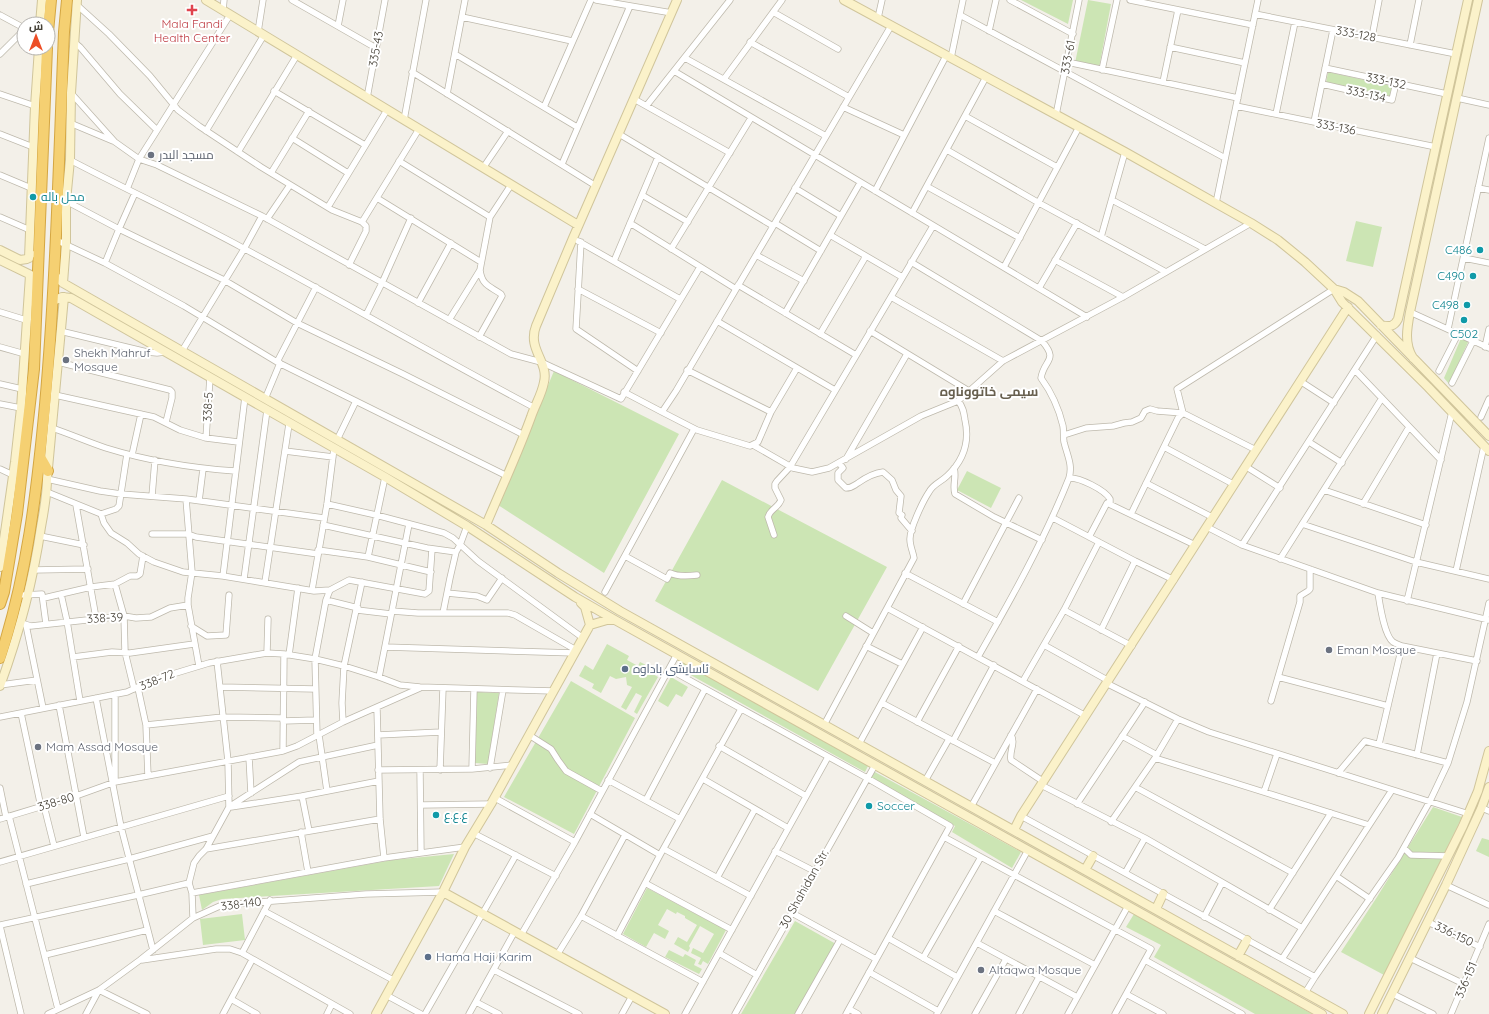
<svg xmlns="http://www.w3.org/2000/svg" width="1489" height="1014" viewBox="0 0 1489 1014" font-family="Quicksand,Cairo,sans-serif">
<style>
.green{fill:#cce5b4}
.lines{fill:none;stroke-linecap:round;stroke-linejoin:round}
.street-casing{stroke:#beb9ac;stroke-width:7}
.secondary-casing{stroke:#d0c59b;stroke-width:10}
.highway-casing{stroke:#d4a642;stroke-width:12}
.street{stroke:#fff;stroke-width:5.5}
.secondary{stroke:#fbf2ca;stroke-width:8}
.highway{stroke:#f5d072;stroke-width:10}
.health-dot{fill:#e0444e;stroke:#fff;stroke-width:1.5}
.worship-dot{fill:#6b7280;stroke:#fff;stroke-width:1.5}
.culture-dot{fill:#0f9aa8;stroke:#fff;stroke-width:1.5}
.service-dot{fill:#5c6f8a;stroke:#fff;stroke-width:1.5}
.labels{text-anchor:middle;stroke-width:4;stroke-linejoin:round;paint-order:stroke}
.health-label{font-size:12px;fill:#be3a42;stroke:#fff}
.street-label{font-size:12px;fill:#464137;stroke:#fff}
.worship-label{font-size:12px;fill:#5b616d;stroke:#fff;text-anchor:start}
.culture-label{font-size:12px;fill:#0d838f;stroke:#fff;text-anchor:start}
.service-label{font-size:12px;fill:#4e5e75;stroke:#fff;text-anchor:start}
.neighbourhood-label{font-size:13px;font-weight:bold;fill:#68604f;stroke:#fff}
</style>
<rect width="100%" height="100%" fill="#f3f0e9"/>
<path class="green" d="M1021,0h52l-5,24z
M1088,0l23,4 -12,64 -24,-5z
M1328,72l64,14 -2,10 -64,-13z
M1356,221l26,6 -9,40 -27,-6z
M1462,336l7,4 -20,44 -5,-6z
M554,371l125,63 -75,139 -106,-68z
M967,471l34,17 -10,20 -34,-18z
M722,480l165,87 -69,124 -163,-90z
M607,644l22,12 -2,4 11,6 2,-4 16,8 -3,4 5,3 -21,37 -3,-2 8,-16 -6,-3 -10,17 -5,-3 11,-20 -5,-2 -1,-8 -10,2 -6,-3 -9,17 -9,-5 2,-4 -15,-8 6,-11 8,5z
M682,660l187,104 -4,8 -187,-104z
M671,677l17,10 -6,10 -6,-3 -8,13 -10,-6z
M571,681l64,37 -61,116 -70,-37z
M477,692l22,1 -11,71 -13,-1z
M873,771l148,81 -9,16 -60,-36 3,-6 -87,-48z
M1433,807l29,10 -78,158 -43,-23 36,-55z
M1482,838l7,2v17l-13,-6z
M454,854l-15,32 -217,13 -9,3 -11,8 -3,-15 193,-35z
M647,888l79,42 -18,34 -5,-3 -2,4 -3,-1 3,-6 -10,-5 2,-5 10,5 11,-19 -14,-8 -11,20 1,2 -2,4 -14,-8 4,-7 9,5 10,-17 -12,-7v-2l-8,-4 -1,2 -9,-5 -9,16 11,6 -4,8 -11,-6 -8,14 -23,-13z
M242,914l3,26 -42,5 -3,-26z
M1134,914l178,100h-57l-101,-57 7,-12 -35,-18z
M795,921l41,23 -40,70h-55z
M669,950l14,7 2,-3 11,6 -2,5 8,4 -3,5 -34,-17z"/>
<g class="lines">
<g class="street-casing">
<path id="street" d="M292,0l84,48
M596,0l76,13
M1010,0l63,34
M1130,0l123,25
M77,5l32,29 41,42 28,34 21,16 62,41 71,43 30,12 4,4v5l-17,34
M223,10l1,-10
M773,12l65,37
M1255,14l201,40
M0,15l24,13
M960,15l265,143
M462,17l110,24
M878,18l4,-18
M338,26l5,-26
M989,31l7,-31
M258,32l5,-32
M1372,37l7,-37
M74,42l6,5 40,47 37,36
M750,42l99,55
M1410,45l9,-45
M1170,47l75,16
M0,54l24,-24
M455,54l122,73
M685,58l141,78
M951,58l12,-58
M1067,62l171,36
M1325,68l122,26
M1102,70l15,-70
M674,71l413,246
M412,72l184,114
M724,79l58,-79
M1163,82l15,-72
M1322,84l70,16 4,-17
M274,91l91,54
M71,93l44,49 24,17 18,6 105,51 249,138 30,8 80,37 79,-132
M0,94l35,12
M447,94l18,-94
M367,98l18,-98
M1457,98l32,7
M634,99l96,54
M647,105l83,-105
M1236,106l200,41
M544,107l47,-107
M843,107l61,28
M1276,114l19,-92
M1056,115l23,-115
M965,116l92,51
M404,120l22,-120
M1314,122l19,-92
M70,123l43,18
M206,131l58,-96
M0,134l33,13
M619,134l154,92
M292,138l56,35
M947,150l92,53 127,69
M238,152l59,-97
M70,160c57,30 116,57 173,88 98,52 193,108 292,160
M399,161l91,56
M562,164l68,-158
M483,168l25,-37
M271,173l38,-62
M0,175l31,13
M928,187l92,51
M795,188l46,28
M1478,188l11,2
M127,189l12,-30 91,-144
M875,191l71,-135
M642,195l46,27
M377,198l104,64
M1112,200l93,49
M66,201l53,28 105,51 73,43 106,51 121,61
M1216,203l42,-203
M328,207l59,-97
M912,213l74,-136
M0,217l30,13
M267,219l23,-34
M362,222l57,-93
M630,223l106,66
M775,223l46,28
M830,235l72,42
M1101,237l24,-85
M56,240l49,23 79,43 93,56 230,114
M578,241l102,58
M581,242l-5,87 62,42
M671,249l80,-131
M756,255l48,26
M1464,258l25,5
M1055,260l68,37
M614,261l44,-104
M911,262l131,79c17,20 2,18 -1,37 11,15 18,31 22,48 1,6 0,11 1,16 3,13 9,23 5,36 10,-1 36,12 41,21v5
M105,263l14,-34 16,-36
M1004,267l75,-140
M738,285l118,70
M1039,288l38,-65
M578,289l83,44
M891,297l112,64
M418,303l33,-60
M0,312l26,8
M1410,312l79,36
M785,313l75,-130
M366,315l16,-32 29,-65
M449,320l31,-50 10,-53 21,-32
M717,321l118,69
M1448,329l41,-191
M60,331l87,21 10,1 8,-1
M870,331l99,60
M820,334l46,-78
M479,337l23,-41 -1,-2c-11,-8 -19,-8 -21,-24
M0,347l25,7
M1485,347l4,-18
M182,351l62,-102 18,-33
M58,362l112,28 2,2v6l-6,24
M277,362l39,-75
M687,370l84,42
M1355,370l86,90
M1439,371l19,-37
M1300,381l34,22
M1452,383l21,-42
M0,384l22,5
M624,392l38,20 14,-21 215,-365
M55,395l99,22 26,13 26,8 32,4
M265,399l15,-36
M0,404l21,4
M662,412l35,18 53,16 8,-4 13,-30 26,-44
M1481,417l8,-18
M52,428c18,6 36,14 54,20 42,13 86,20 129,23
M1064,435l22,-7 27,-2 11,-3 8,-1 9,-4 4,-7 5,-2 7,2 26,2
M206,438l4,-61
M337,440l19,-39
M1309,442l33,21
M753,445l40,23 19,4 17,-4 92,-52 37,-15 45,-40 120,-64 128,-74
M1164,447l69,37
M1256,450l-73,-37 -6,-24 157,-100
M285,451l48,6
M132,455l9,-41
M846,459l61,-105
M839,463l4,5 -5,5v7l8,8c6,0 7,-2 12,-5 7,-5 17,-10 25,-11l9,8 4,10 5,6 -2,17 3,2 -1,3 11,13
M1245,466l35,22
M954,468c3,9 -2,17 1,26l39,23 48,23
M0,469l13,6
M47,479l53,12 21,3 65,5 138,19
M1146,483l66,34
M1324,490l102,35
M47,492l54,22 3,9 7,10 16,10 12,11 15,8 29,10 40,4 91,15 16,-1 19,-10 76,14 4,-3 3,-42
M152,496l3,-36
M186,499l6,73 -4,26v7l11,61
M199,501l4,-32
M327,504l49,11 68,18 9,5 25,23 105,77
M1363,504l46,-77
M76,505l20,113
M101,514l15,-5 3,-3 8,-52
M1131,514l47,-96 5,-5
M1053,518l82,43 39,19
M1302,524l114,38 73,17
M323,525l104,23 29,4 4,-7 7,-19
M1207,527l35,18 136,48 111,27
M152,534h36l8,3 122,17
M774,535l-6,-18c2,-8 10,-9 13,-17l-6,-12v-4l2,-3 13,-14 143,-241
M40,536l44,9
M1089,537l18,-34 88,42
M1242,545l135,-210
M318,550l50,7 63,15
M625,556l42,23 3,-6c8,4 19,3 27,2
M368,557l17,-80
M1280,559l102,-161
M33,570l55,-1
M1456,571l28,-125
M905,573l93,49
M223,576l22,-179
M244,579l23,-169
M265,582l24,-158
M115,584l9,32 1,36 9,37
M312,590l15,-86 7,-56
M605,592l89,-163
M447,593l30,3 10,4 15,-22
M1378,593c2,12 6,42 15,49 3,2 6,3 9,4
M24,595l18,-1 4,30
M44,598l17,-4
M326,600l32,8
M1407,601l45,-189
M963,604l56,-106
M887,608l199,108
M357,610l34,4
M1064,610l68,36
M392,611l26,2h90l7,2 61,35
M443,613l7,-35 6,-26
M846,616l27,17
M21,623l10,3 93,-10 12,2 15,-1 19,-9 18,-3
M26,625l17,83
M191,626l16,10 19,-1 3,-40
M1101,630l34,-69
M1044,645l65,36
M866,646l36,18
M385,647l190,6
M267,653l1,-34
M289,655l9,-67
M73,657l39,-5 18,1 64,-9
M978,657c33,-58 66,-116 91,-179
M669,669l198,109 83,48 -104,188
M379,677l30,-153
M1278,677l110,29
M1023,681l41,-71 35,-68
M1108,684l70,35 31,13 260,82
M0,685l37,-5
M220,687l95,2
M138,688l8,37 2,51
M115,694v88
M96,698l25,129 32,123
M80,701l-13,-80 -6,-27 30,-7 24,-3 15,-8h7l3,-2 3,-18
M1271,701l29,-99v-6l8,-5 2,-2v-20
M882,703l113,60
M59,705l25,132
M377,708l3,111 4,39
M21,713l20,94
M0,717l127,-25 26,-12 56,-17 58,-10 17,1 31,5 29,7 35,11 21,8 20,2 134,4
M283,721l33,-1
M343,722l-1,-19 2,-37 18,-84
M917,722l42,-76
M146,725l77,-8 59,1
M824,725l90,-167c-1,-6 -4,-12 -4,-18 -1,-10 13,-39 19,-48 4,-8 12,-10 18,-16 16,-15 23,-34 18,-56 -1,-7 -2,-14 -7,-19
M319,735l8,56
M378,735l63,-3
M529,735l22,14 7,11 8,11 36,20
M1011,735c5,8 -2,16 0,25l33,22
M317,736l-2,-77 11,-59 4,-10
M1122,736l35,19
M953,741l41,-76
M859,744l64,-117
M1379,744l23,-98 75,15
M719,746l87,50
M283,751l1,-97
M1417,755l20,-102
M249,757l2,36
M1155,758l214,67
M490,768l13,-78
M472,769l2,-80
M378,770l94,-1 41,-4
M420,770l1,83
M440,770l3,-82
M1338,773l27,-32 83,22
M703,779l85,49
M608,780l72,39
M925,781l24,-42
M1041,785l104,53 157,90
M1135,787l158,86
M0,788l6,29
M1264,792l13,-38
M302,796l7,35
M495,798l80,44
M646,800l59,-111
M1077,804l68,-102
M421,805l70,-1
M44,806l10,40
M229,807l70,-45 79,-17
M231,807l71,-11 77,-15
M971,807l66,-118
M1482,808l7,3
M590,814l70,41
M9,816l49,193
M1021,816l294,161 83,-119 32,-57 18,-38 19,-61 22,-99
M0,819l76,-23 39,-14 168,-31 14,-5 46,-24 77,-34
M1111,822l44,-64 23,-39
M301,832l7,40
M473,833l83,43
M944,837l207,112 -36,65
M1404,848l7,7 37,1
M206,849l174,-30
M664,849l87,47
M775,851l39,20
M0,862l229,-66
M1125,873l20,-35
M1336,876l34,23
M717,878l38,-69
M645,883l87,47
M26,884l103,-25 84,-23
M1446,885l43,20
M192,893l192,-35 81,-11
M1269,910l62,-97
M264,911l131,70
M994,911l101,54
M792,913l84,46
M581,916l122,66
M1204,917l18,-34
M193,918l-1,-25 -3,-10 5,-20 5,-7 7,-7 23,-42 -1,-46 -11,-100
M1428,922l52,25
M0,925l138,-30 51,-12
M0,926l21,88
M521,935l54,-93 102,-188
M617,936l43,-81 81,-146
M888,938l69,39
M977,943l100,54
M242,953l28,-53
M719,953l38,22
M45,955l102,-25
M557,955l24,-39 44,-81
M923,958l58,-101
M1410,958l54,26
M1282,959l110,-169
M142,960l74,-11h14l12,4 108,61
M1145,960l97,54
M494,970l85,44
M869,972l69,39
M1305,993l10,-16
M1126,994l37,20
M1393,994l40,20
M386,995l35,19
M231,999l26,15
M476,1002l23,12
M849,1009l9,5
M48,1014l51,-24 41,-30 53,-42 29,-13 144,-11 77,-2
M86,1014l13,-24 48,24
M223,1014l29,-54
M327,1014l5,-10
M425,1014l91,-159
M469,1014l46,-83
M622,1014l10,-18
M685,1014l143,-257
M735,1014l140,-249
M798,1014l42,-74
M937,1014l91,-164
M975,1014l31,-55
M1019,1014l20,-37
M1068,1014l60,-108
M1451,1014l38,-90"/>
</g>
<g class="secondary-casing">
<path id="secondary" d="M206,0l372,225
M844,0l281,152 126,71 27,17 27,22 29,27 8,13 86,85 61,64
M40,24l2,-24
M0,250l20,10 7,-1 4,-5
M29,258l6,-152 4,-58
M0,260l35,17
M54,275l9,8 423,242 72,48 62,38 723,403
M63,283l3,-39v-43l4,-41 1,-67 6,-93
M1334,289l10,3 14,9 131,135
M53,301l9,-4 9,1 314,179 82,49 108,71 40,23 707,394
M1381,325c8,2 13,2 17,-6l70,-319
M1413,358c-9,-14 -6,-30 -3,-46l68,-312
M486,525c15,-36 32,-72 45,-108 4,-12 11,-23 13,-35 5,-20 -17,-33 -8,-56l37,-88 104,-238
M0,567l15,-105 6,-54 9,-133
M590,625l17,-5h7
M0,686c19,-52 33,-104 41,-159 3,-16 6,-32 6,-48l17,-182
M1014,830l7,-14c110,-169 217,-340 327,-509
M1085,870l8,-14
M443,892l222,122
M1156,909l7,-15
M1238,956l9,-16
M376,1014l67,-122 22,-45 26,-43 99,-179 -5,-18 -4,-4
M1369,1014l94,-188 15,-35 11,-40
M1382,1014l64,-129 35,-76 8,-22"/>
</g>
<g class="highway-casing">
<path id="highway" d="M48,32l3,-32
M40,457l8,14
M0,604l4,-12 13,-78 17,-145 13,-321
M0,658c27,-82 37,-168 45,-253 11,-124 14,-248 19,-373l3,-32"/>
</g>
<use href="#street" class="street"/>
<use href="#secondary" class="secondary"/>
<use href="#highway" class="highway"/>
</g>
<path class="health-dot" d="M190 4h4v4h4v4h-4v4h-4v-4h-4v-4h4z"/>
<g class="worship-dot">
<circle cx="151" cy="155" r="4"/>
<circle cx="66" cy="360" r="4"/>
<circle cx="1329" cy="650" r="4"/>
<circle cx="38" cy="747" r="4"/>
<circle cx="981" cy="970" r="4"/>
</g>
<g class="culture-dot">
<circle cx="33" cy="197" r="4"/>
<circle cx="1480" cy="250" r="4"/>
<circle cx="1473" cy="276" r="4"/>
<circle cx="1467" cy="305" r="4"/>
<circle cx="1464" cy="320" r="4"/>
<circle cx="869" cy="806" r="4"/>
<circle cx="436" cy="815" r="4"/>
</g>
<g class="service-dot">
<circle cx="625" cy="669" r="4"/>
<circle cx="428" cy="957" r="4"/>
</g>
<g class="labels">
<g class="health-label">
<text x="192" y="28">Mala Fandi<tspan x="192" dy="14">Health Center</tspan></text>
</g>
<g class="street-label">
<text transform="translate(1356 34) rotate(11)" y="4">333-128</text>
<text transform="translate(376 49) rotate(-80)" y="4">335-43</text>
<text transform="translate(1068 57) rotate(-79)" y="4">333-61</text>
<text transform="translate(1386 81) rotate(12)" y="4">333-132</text>
<text transform="translate(1366 94) rotate(13)" y="4">333-134</text>
<text transform="translate(1336 127) rotate(11)" y="4">333-136</text>
<text transform="translate(208 407) rotate(-87)" y="4">338-5</text>
<text transform="translate(105 618) rotate(-3)" y="4">338-39</text>
<text transform="translate(157 680) rotate(-22)" y="4">338-72</text>
<text transform="translate(56 802) rotate(-17)" y="4">338-80</text>
<text transform="translate(804 889) rotate(-61)" y="4">30 Shahidan Str.</text>
<text transform="translate(241 904) rotate(-7)" y="4">338-140</text>
<text transform="translate(1454 934) rotate(26)" y="4">336-150</text>
<text transform="translate(1466 980) rotate(-67)" y="4">336-151</text>
</g>
<g class="worship-label">
<text x="159" y="159">مسجد البدر</text>
<text x="74" y="357">Shekh Mahruf<tspan x="74" dy="14">Mosque</tspan></text>
<text x="1337" y="654">Eman Mosque</text>
<text x="46" y="751">Mam Assad Mosque</text>
<text x="989" y="974">Altaqwa Mosque</text>
</g>
<g class="culture-label">
<text x="41" y="201">محل باله</text>
<text x="1472" y="254" text-anchor="end">C486</text>
<text x="1465" y="280" text-anchor="end">C490</text>
<text x="1459" y="309" text-anchor="end">C498</text>
<text x="1464" y="338" text-anchor="middle">C502</text>
<text x="877" y="810">Soccer</text>
<text x="444" y="819">ع.ع.ع</text>
</g>
<g class="service-label">
<text x="633" y="673">ئاسايشى باداوه</text>
<text x="436" y="961">Hama Haji Karim</text>
</g>
<g class="neighbourhood-label">
<text x="989" y="396">سیمی خاتووناوه</text>
</g>
</g>
<g transform="translate(36 36)"><circle r="19" fill="#ffffff" stroke="#b5b3af"/>
<path d="M0-3L7 15L0 10L-7 15Z" fill="#ed4e26"/>
<text y="-6" font-size="11" font-weight="bold" text-anchor="middle" fill="#464137">ش</text>
</g>
</svg>
